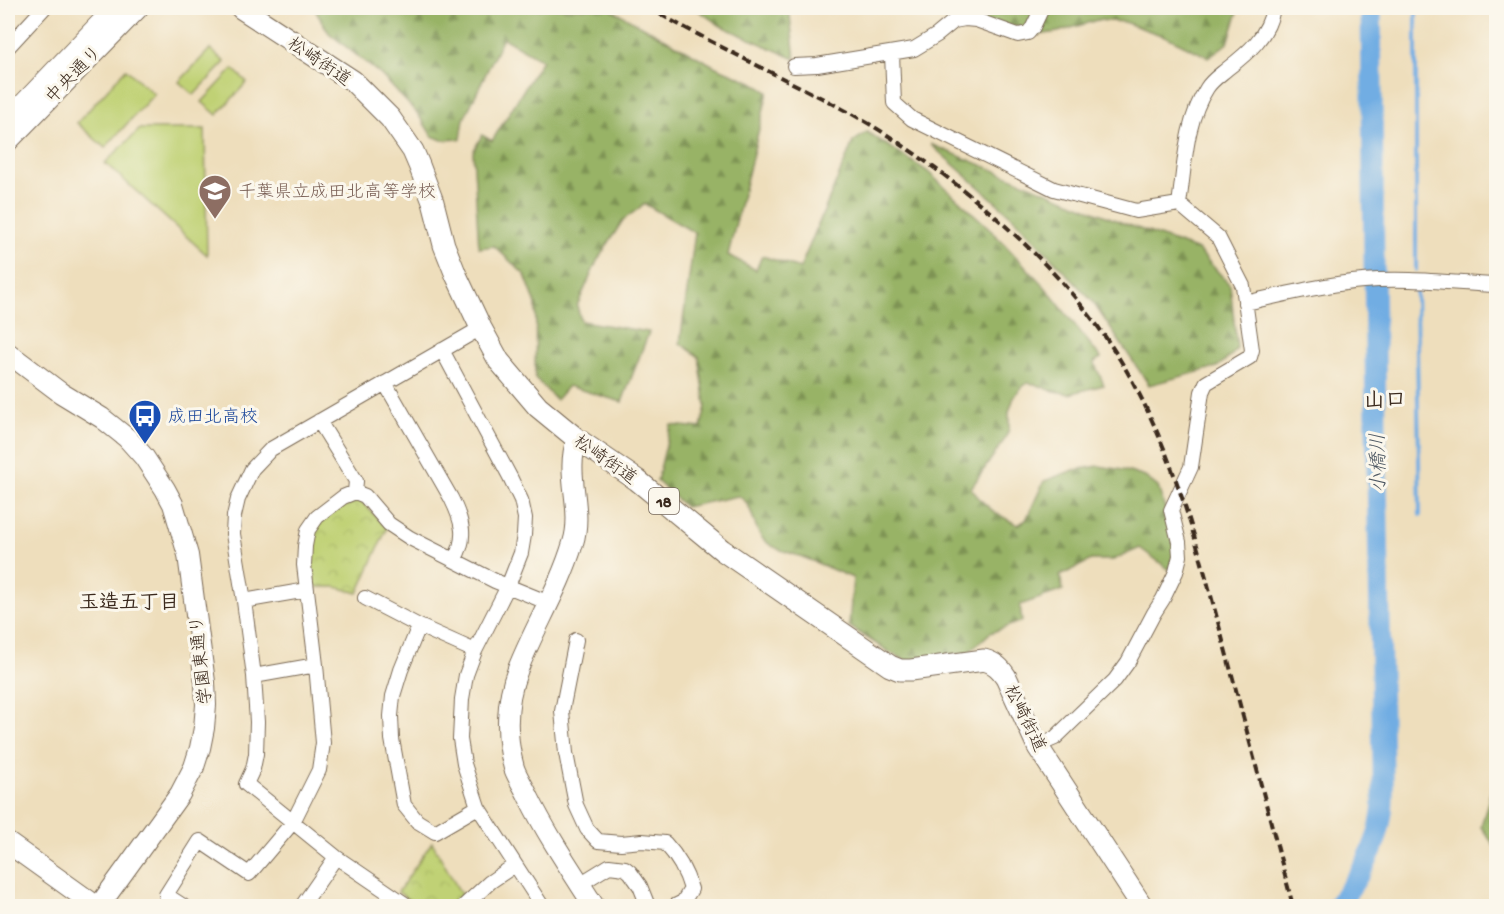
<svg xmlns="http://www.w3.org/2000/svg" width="1504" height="914" viewBox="0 0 1504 914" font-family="'Gochi Hand','Klee One',sans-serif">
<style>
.forest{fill:url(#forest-firs);stroke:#6a6e42;stroke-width:1.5}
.park{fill:url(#park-crowns);stroke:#7e7e49;stroke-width:1.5}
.garden{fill:#c0d174;stroke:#7e7e49;stroke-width:1.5}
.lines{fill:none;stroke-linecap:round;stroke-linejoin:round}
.stream{stroke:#71ade3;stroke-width:4}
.river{stroke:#71ade3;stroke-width:21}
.street-casing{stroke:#7a6955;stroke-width:16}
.secondary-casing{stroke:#7a6955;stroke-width:22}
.primary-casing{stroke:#7a6955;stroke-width:23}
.street{stroke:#fff;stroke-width:14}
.secondary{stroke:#fff;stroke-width:20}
.primary{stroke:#fff;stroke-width:21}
.rail{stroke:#3b2a1e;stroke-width:4;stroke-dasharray:9 4.5;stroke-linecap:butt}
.labels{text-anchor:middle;stroke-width:6;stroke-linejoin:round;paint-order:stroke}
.shield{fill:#fbf7ec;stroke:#75685c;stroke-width:1.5}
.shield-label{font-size:16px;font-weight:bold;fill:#3b2a1e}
.street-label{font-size:18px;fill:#3b2a1e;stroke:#fbf7ec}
.education-label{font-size:18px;fill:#785e54;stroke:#fbf7ec;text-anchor:start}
.transit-label{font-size:18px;fill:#164399;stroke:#fbf7ec;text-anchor:start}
.water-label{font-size:20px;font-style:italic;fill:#4e5863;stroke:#fbf7ec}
.neighbourhood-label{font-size:20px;font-weight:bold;fill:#3b2a1e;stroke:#fbf7ec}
.quarter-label{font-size:21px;font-weight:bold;fill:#3b2a1e;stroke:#fbf7ec}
</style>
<defs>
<pattern id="forest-firs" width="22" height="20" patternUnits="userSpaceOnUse" patternTransform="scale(1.5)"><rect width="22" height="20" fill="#98b366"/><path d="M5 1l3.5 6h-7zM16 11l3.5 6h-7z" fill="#7d9253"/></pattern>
<pattern id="park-crowns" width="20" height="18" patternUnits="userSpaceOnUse" patternTransform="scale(1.5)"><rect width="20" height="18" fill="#c0d174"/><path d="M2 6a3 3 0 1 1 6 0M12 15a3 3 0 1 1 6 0" fill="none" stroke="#a6b464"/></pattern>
</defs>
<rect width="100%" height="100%" fill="#fbf7ec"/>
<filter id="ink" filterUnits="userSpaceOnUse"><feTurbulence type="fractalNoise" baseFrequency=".0167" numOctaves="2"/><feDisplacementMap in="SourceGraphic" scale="12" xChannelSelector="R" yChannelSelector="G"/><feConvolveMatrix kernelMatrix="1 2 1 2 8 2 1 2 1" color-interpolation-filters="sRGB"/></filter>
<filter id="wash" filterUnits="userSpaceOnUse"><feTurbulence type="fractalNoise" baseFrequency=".008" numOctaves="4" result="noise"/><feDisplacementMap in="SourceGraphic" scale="24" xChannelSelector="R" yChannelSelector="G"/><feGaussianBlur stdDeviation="1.35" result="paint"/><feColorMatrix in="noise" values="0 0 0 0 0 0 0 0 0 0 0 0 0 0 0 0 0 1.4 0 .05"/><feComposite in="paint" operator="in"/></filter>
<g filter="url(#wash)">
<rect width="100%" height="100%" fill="#eedebc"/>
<path class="forest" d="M314,8h295l107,59 36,15 16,10 -40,163 28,15 6,-14 38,12 53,-126 14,-10 60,39 60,55 58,61 56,71 -7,4 10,23 -35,9 -19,-4 -15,-6 -7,-1 -6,4 -8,10 -5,15v17l-4,10 -34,49c14,20 26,26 47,37l8,-5 18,-39 30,-11 25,-4 24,4 22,7 13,10 15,45 2,17 -5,21 -30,-22 -27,12h-22l-31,16 3,14 -43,15 2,16 -32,12 -21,19 -62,9 -18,-9 -40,-26 4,-48c-16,-6 -32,-14 -48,-20 -13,-5 -32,-8 -42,-19 -12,-13 -8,-35 -25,-43l-53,11 -28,-26 14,-56 30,3 5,-22 -7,-49 -19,-14 15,-110 -50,-29 -22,16 -26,41 -20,45 4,15 68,11 -27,70 -54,-16 -12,14 -21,-22 1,-74 -11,-29 -31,-29 -15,2 -6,-96 9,-17 10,6 50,-81 -39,-22 -39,81 -3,20 -19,1 -10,-4 -14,-22 -37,-39 -52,-42z
M695,8h94l6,51 -74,-33z
M957,8h282l-11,35 -20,14 -41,-20 -43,-15 -27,-2 -39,12 -47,7z
M930,144l193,79 75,27 32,35 7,63 -6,8 -14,11 -68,18 -57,-84 -78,-83z
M1496,772v76l-15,-21z"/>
<path class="park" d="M357,497l30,31 -29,65 -22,-6h-22l-5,-32 4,-24 18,-21z
M432,842l31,56 -7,8h-38l-20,-14z"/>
<path class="garden" d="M210,49l15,13 -31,33 -15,-13z
M126,69l28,25 -49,54 -28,-25z
M233,69l14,13 -30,33 -15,-13z
M140,129h65l2,126 -102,-92z"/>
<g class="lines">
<path class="stream" d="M1416,270v-262
M1416,292l4,223"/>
<path class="river" d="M1337,906c21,-27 41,-58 45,-93 2,-16 1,-32 1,-48l-7,-337 -5,-420"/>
</g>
</g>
<g filter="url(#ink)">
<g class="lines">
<g class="street-casing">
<path id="street" d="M8,47l36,-39
M892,54l2,49 18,16 142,70 82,22 43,-7
M794,66l23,-1 97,-16 23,-14 17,-14 11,-2 11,1 42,15 10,-2 5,-6 9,-19
M1179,204c6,-39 6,-82 28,-116 5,-8 13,-13 20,-19 21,-16 42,-34 46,-61
M1245,303c37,-8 80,-19 118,-22 44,-4 89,2 133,4
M442,350l68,127 11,23 4,18 -1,17 -3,18 -13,33 -33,65 -9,24 -4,24 -2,40 4,25 14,43 64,99
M385,383l66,115c11,22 17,40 3,62
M319,421l37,60 -1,11
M365,598l54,28 56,25
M244,601l63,-11
M419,626l-18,44 -8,26 -2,20 1,23 12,66 13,16 18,11 43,-25
M576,640l-14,71 4,42 10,52 11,24 11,12 23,2 21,-2 23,2c13,14 21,28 26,46l-8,13 -8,4
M254,676l62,-11
M1038,747l10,-6 7,-3 60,-58 13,-18 26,-49 9,-14 13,-27 4,-16 -1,-14 -8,-32 20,-43 11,-75 4,-9 44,-26 2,-7 -9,-64 -25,-49 -39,-33
M580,884l29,-18 16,2 5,4 10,14 8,20
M183,906l-17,-11 34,-54 49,33 44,-52 26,-52 4,-27 -7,-78 -12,-100 1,-19 3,-16 9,-13 26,-20 12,-5 10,4 24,28 21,14 85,43 54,22
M302,906l34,-49
M408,906l-72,-49 -90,-73 7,-15 3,-15 1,-32 -3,-46 -10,-75 -11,-67 1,-18 4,-17 14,-30 19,-20 210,-121
M464,906l26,-24 25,-17"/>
</g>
<g class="secondary-casing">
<path id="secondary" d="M8,120l107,-112
M8,141l130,-133
M8,353l53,40 41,25 25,20 17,19 21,32 8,15 15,51 17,127 1,23 -2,23 -4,20 -6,19 -14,27 -81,112
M577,439c-13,36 7,69 -4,104 -13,44 -38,83 -55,126 -12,31 -13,66 -4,99 3,9 10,19 14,28 19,39 43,74 66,110
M8,843l88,63"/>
</g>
<g class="primary-casing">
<path id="primary" d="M241,8l112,73 37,37 23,33 6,14 14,37 11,43 12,30 25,53 18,33 39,46 39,32 60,41 85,70 168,116 10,4h11l73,-10c11,3 16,8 22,17l32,70 104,159"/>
</g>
<use href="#street" class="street"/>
<use href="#secondary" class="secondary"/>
<use href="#primary" class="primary"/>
<path class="rail" d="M648,8c45,24 90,48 136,71 40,20 81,40 118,66 74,50 153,119 204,193 65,95 92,209 121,318 22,83 44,167 66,250"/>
</g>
</g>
<defs>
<g id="school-pin" transform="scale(1.725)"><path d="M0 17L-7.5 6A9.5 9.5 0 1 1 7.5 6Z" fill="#8d6e63" stroke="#fbf7ec"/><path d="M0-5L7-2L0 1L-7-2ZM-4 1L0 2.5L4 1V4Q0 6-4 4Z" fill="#fff"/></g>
<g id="bus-pin" transform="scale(1.725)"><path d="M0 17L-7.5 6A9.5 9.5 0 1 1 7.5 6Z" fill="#1a4fb4" stroke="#fbf7ec"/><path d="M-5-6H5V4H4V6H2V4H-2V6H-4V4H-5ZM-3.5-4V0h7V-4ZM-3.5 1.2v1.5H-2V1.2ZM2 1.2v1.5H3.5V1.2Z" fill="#fff"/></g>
</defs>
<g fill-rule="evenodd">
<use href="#school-pin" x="215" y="191"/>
<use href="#bus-pin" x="145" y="416"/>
</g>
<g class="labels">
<rect class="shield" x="649" y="488" width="30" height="26" rx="4.5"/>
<g class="shield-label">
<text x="664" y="507">18</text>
</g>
<g class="street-label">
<text transform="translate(320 61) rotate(34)" y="6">松崎街道</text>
<text transform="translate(73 74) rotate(-46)" y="6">中央通り</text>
<text transform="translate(606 459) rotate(35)" y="6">松崎街道</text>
<text transform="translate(200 660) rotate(-96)" y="6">学園東通り</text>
<text transform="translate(1026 718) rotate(64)" y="6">松崎街道</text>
</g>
<g class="education-label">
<text x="238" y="197">千葉県立成田北高等学校</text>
</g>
<g class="transit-label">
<text x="168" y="422">成田北高校</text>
</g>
<g class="water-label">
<text transform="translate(1377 463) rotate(-91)" y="7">小橋川</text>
</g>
<g class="neighbourhood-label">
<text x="129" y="608">玉造五丁目</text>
</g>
<g class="quarter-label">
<text x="1385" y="406">山口</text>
</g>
</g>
<rect width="1504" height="914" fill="none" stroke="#fbf7ec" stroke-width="30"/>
</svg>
